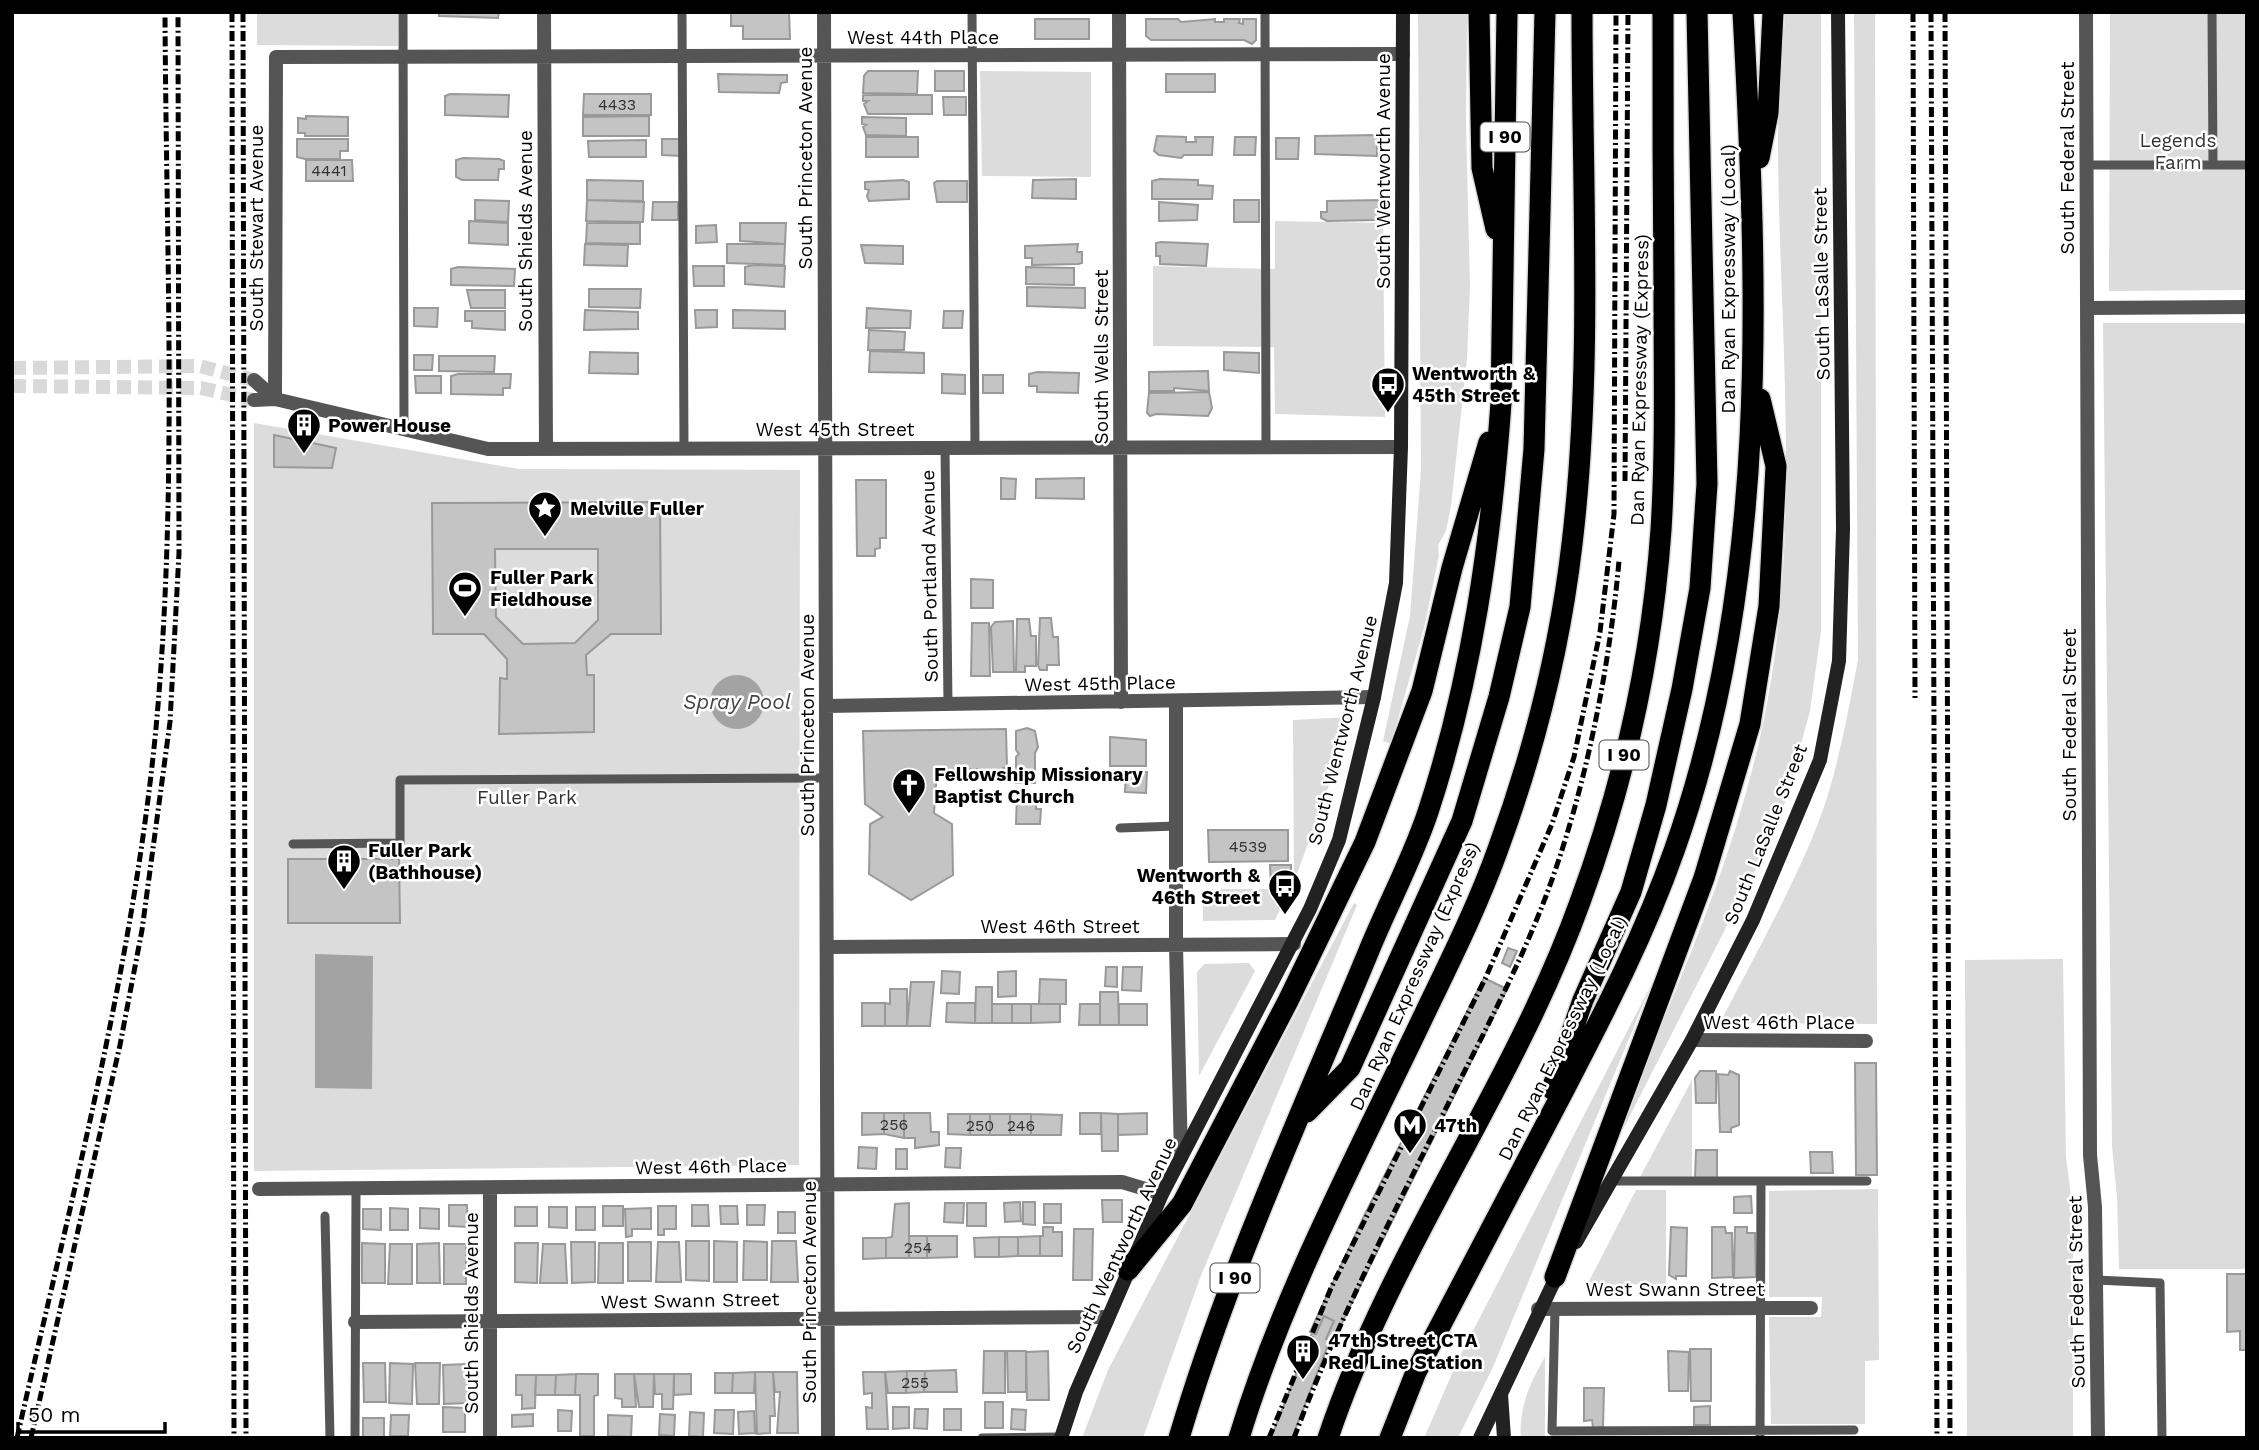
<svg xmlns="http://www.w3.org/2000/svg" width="2259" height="1450" viewBox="0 0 2259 1450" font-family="'Work Sans',sans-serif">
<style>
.green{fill:#dcdcdc}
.water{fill:#a3a3a3}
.building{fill:#c4c4c4;stroke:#999;stroke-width:2;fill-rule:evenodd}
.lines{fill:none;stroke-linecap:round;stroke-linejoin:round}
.minor-tunnel{stroke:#d9d9d9;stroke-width:14;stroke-dasharray:14 7;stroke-linecap:butt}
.motorway-casing{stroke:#dbdbdb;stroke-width:24}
.service{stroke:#555;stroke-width:9}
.minor{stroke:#555;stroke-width:14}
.secondary{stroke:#222;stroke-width:14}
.motorway{stroke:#000;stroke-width:21}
.rail{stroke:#000;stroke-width:5;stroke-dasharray:10 3.5 2 3.5;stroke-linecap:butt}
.labels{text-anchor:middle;stroke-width:5;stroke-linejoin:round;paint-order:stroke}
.number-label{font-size:16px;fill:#313131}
.shield{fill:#fff;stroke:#4c4c4c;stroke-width:2}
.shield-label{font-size:18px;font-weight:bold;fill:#000}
.street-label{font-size:19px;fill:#000;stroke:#fff}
.park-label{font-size:19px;fill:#333;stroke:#fff}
.poi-label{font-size:19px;font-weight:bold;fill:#000;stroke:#fff;text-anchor:start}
.water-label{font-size:21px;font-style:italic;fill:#444;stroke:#fff}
</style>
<rect width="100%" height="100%" fill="#fff"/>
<path class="green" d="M257,12h141v34l-141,-1z
M1418,12h49l-1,112 4,162 -3,73 -16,147 -5,25 -8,14 1,10 -14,69 -34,120 -8,-3 27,-125 11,-146z
M1785,12h36v619l-11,80 -26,94 -23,54 -145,284 -3,-3c63,-152 134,-302 159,-466 27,-174 7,-353 6,-528 0,-45 5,-89 7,-134z
M1854,12h21l2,1012 -157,-1c33,-65 70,-129 97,-197 21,-54 30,-110 41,-166z
M2110,12h137v278l-138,1z
M980,71l111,1v105l-109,-1z
M1275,221l108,2 2,194 -110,-3 -1,-67 -121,-1v-80l122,3z
M2103,323h144v946h-128l-2,-72 -5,-51z
M254,423l265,46 281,1 -1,695 -545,6z
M1348,717l-11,46 -43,119 -1,-162z
M1203,889h87l-15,31 -72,1z
M1354,903l3,2 -157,373 -57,160h-61l26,-68 25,-48z
M2063,959l3,198 7,55v226h-106l-2,-478z
M1249,963l6,8 -56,105 -2,-104 7,-8z
M1652,983l-159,384 -35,71h-34l34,-78z
M1692,1080v97h-52z
M1878,1189l1,171 -14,1v63h-94l-2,-107h52l1,-20h-53v-106z
M1636,1190h30v94l-79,1z
M1545,1357v81h-24c-3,-28 10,-58 24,-81z"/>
<path class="water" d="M710 702a27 27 0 1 1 54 0a27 27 0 1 1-54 0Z
M315,954l58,2 -1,133 -57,-1z"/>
<path class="building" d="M439,12h60l-1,6 -59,-2z
M731,12h58l1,27h-47v-13h-12z
M1035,19h54v20h-54z
M1146,19h32l3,3 34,-3v3h9v-3h16l-1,4 4,1v-5h13v21l-4,4 -8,-4h-93l-5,-4z
M868,71h50l-1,23 -54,-1 1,-17z
M935,71h29v20h-29z
M718,74l69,1v7l-6,1 -2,10 -60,-1z
M1166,74h49v18h-49z
M450,94l59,1 -1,22 -63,-2v-19z
M584,94h67v21h-68z
M863,95h69v19h-64l-4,-10 4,-3h-5z
M943,97h23v18h-22z
M306,116l42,1v19h-43v-3h-7v-15l8,1z
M649,116v20h-66v-19z
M862,117l44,1v18l-40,-1 -3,-8 3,-2 -4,-1z
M1377,135v21l-62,-2v-18z
M1157,136l29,1v5h10l-1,-5h18l-1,18h-28l-3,3 -22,-3 -5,-4z
M866,137h52v20h-52z
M1235,137h21l-1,18h-21z
M1276,138h23l-1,21h-22z
M297,139h51v12h-8v8h-35l-8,-2z
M662,139h20l-1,17 -19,-1z
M646,140v17h-57l-1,-16z
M463,158l36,1 5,2v8h-5l-1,11h-36l-6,-3v-17z
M306,160h46l1,21h-47z
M1076,179v20l-44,-1 1,-18z
M1160,179l38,1v5l15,1 -1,13h-60v-18z
M587,180l56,1v20l-56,-1z
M903,180l6,2v17l-40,2 -2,-5 2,-6 -4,-1v-7z
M937,181h30v21h-30l-3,-19z
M475,200l34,1 -1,21 -33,-2z
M587,200l57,2 -1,20 -57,-1z
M1234,200h25v22h-25z
M1380,200v20l-53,1 -6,-3v-6h6v-11z
M653,202h25v18h-26z
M1159,202l39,3 -1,15 -38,1z
M469,221l39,2v22l-39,-2z
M587,223h53v21l-54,-1z
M740,223h46l-1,21 -45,-3z
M716,225l1,17 -21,1v-17z
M1161,242l47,2 -2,22 -46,-2v-8h-4v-13z
M585,244l43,1 -1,21 -43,-1z
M727,244h58l-1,21 -57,-2z
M1078,244l-1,8h5v11l-4,1 -46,1v-7h-7v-12z
M861,245l42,1v18l-38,-1z
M753,265l32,1 -1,21 -39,-3v-17z
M693,266h31v20h-30z
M458,267l57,2 -1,17 -63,-1v-16z
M1026,267l48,1v17l-48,-1z
M1027,287l58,1v20l-58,-2z
M589,289h52l-1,19 -51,-1z
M467,290h38v18h-34z
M414,308h24l-1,19 -23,-1z
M867,308l44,3 -1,17h-44z
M585,310l53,2v17l-54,1z
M695,310h22v17l-21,1z
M733,310l52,1v18l-52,-1z
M465,311h40v19l-33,-2v-7h-7z
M944,311h19l-1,17h-19z
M869,330l36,2 -1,18h-36z
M870,351l54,2v20l-55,-1z
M590,352l48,1v21l-49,-1z
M1224,352l35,1v20l-35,-3z
M414,355h19l-1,15h-18z
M439,356h56l-1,16 -55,-1z
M1208,371l1,20 -35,-3v3h-25v-19z
M1037,372l42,1 -1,20 -41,-1v-6h-8v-12z
M458,374h53l-1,14h-7v7l-52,-1v-18z
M942,374l23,1v19l-23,-1z
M983,375h20v18h-20z
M415,376h26v17h-25z
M1209,392l3,16 -4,8 -52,-2 -6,2 -3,-3 2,-20z
M274,435l62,13 -4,20 -58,-1z
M1001,478l15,1 -1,20h-14z
M1084,478v21l-48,-1v-19z
M856,480h30v58h-6v10l-5,1v7h-18z
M660,502l1,132h-50l-25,21 1,20h7v57l-95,2 1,-56 7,1v-20l-23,-25h-51l-1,-131zM495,549h103v71l-23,23 -52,1 -27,-27z
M971,579l22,1v28h-22z
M1040,618h11l2,19h5l1,28h-12v5h-7l-2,-5z
M1017,619h12l2,17h5v30h-11v6h-9z
M1013,621l1,51h-21l-2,-45 4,-5z
M972,623h17l1,53h-19z
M1027,728l8,3 3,16 -3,6v30h-19v-26l3,-3 -3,-4v-19z
M1006,729l1,39h-4v10h-23v-9l-43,1 -3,43 18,11 1,51 -42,25 -42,-26 1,-50 13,-7 -18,-13 -2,-73z
M1110,737l36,3v26h-36z
M1126,772h21l-1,21 -21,-1z
M1017,793l19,1v15h5l-1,15h-24z
M1208,830h80v31l-79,1z
M288,859h111l1,64h-112z
M1270,865h21v20l-20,1z
M1508,948l9,3 -7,16 -8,-4z
M1106,967h11v20l-12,-1z
M1123,967h19l-1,24 -19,-1z
M942,971l18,1 -1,22 -18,-1z
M1016,971v25l-18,1v-25z
M1484,978l23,11 -174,352 -7,-2 8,-18 -10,-5 -8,18 -6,-2 54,-116z
M1040,979l26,1v24h-27z
M911,982h23l-4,44h-23z
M976,987h16v36h-17z
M890,989h17v37h-22v-23l5,1z
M1100,992h18l1,33h-19z
M862,1003h23v23h-23z
M947,1003h28v20l-29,-1z
M992,1004h20v19h-20z
M1012,1004h19v19h-19z
M1031,1004h29v18l-29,1z
M1080,1004h20v21h-21z
M1119,1004h28v21h-28z
M1855,1063h21l1,112h-21z
M1700,1071h16v32h-20l-1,-25z
M1730,1071l9,4v50l-8,3v4h-11l-2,-58 10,1z
M862,1113h22v21l-22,1z
M884,1113h20v25l-20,-4z
M904,1113h26l1,19h8v13l-24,3v-10h-11z
M1080,1113h21v21h-21z
M1101,1113l17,1v37h-16z
M1147,1113v21l-29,1v-21z
M948,1114h22v21l-22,-1z
M970,1114h20v21h-20z
M990,1114h20v21h-20z
M1010,1114h21v21h-21z
M1031,1114l31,1 -1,20h-30z
M859,1147l18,1 -1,21 -18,-1z
M946,1148h15l-1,20 -15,-1z
M896,1149h11v20h-11z
M1696,1150h21v28h-22z
M1810,1152h22l1,21h-22z
M1751,1196l1,17h-18v-16z
M1102,1200h20v22h-19z
M1020,1202l1,19 -16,1 -1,-19z
M1023,1202h12v23l-12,-1z
M909,1203v55h-23v-20l6,-1 3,-33z
M945,1203h19l-1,20 -19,-1z
M967,1203h19v23h-19z
M1044,1204h17v19h-17z
M449,1205h18l1,22 -19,-1z
M692,1205h16l1,21h-17z
M747,1205h18l-1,20h-17z
M603,1206h20v20h-20z
M658,1206h18v23h-12v6h-6z
M720,1206h17l1,18h-17z
M515,1207h22v19h-22z
M549,1207h18v21l-18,-1z
M576,1207h19v23h-19z
M390,1208l18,1v21h-18z
M420,1208l19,1v20l-19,-1z
M651,1208v21h-19v7l-6,1 -1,-28z
M363,1209h18v21l-18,-1z
M778,1212h17v21h-17z
M1043,1227h10v5h9v24h-22v-20h3z
M1671,1227l16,1 -1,48h-10v3l-7,-4z
M1712,1227h13l1,6h6l1,44 -21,1z
M1735,1227h12v6h8l1,44 -22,1z
M1074,1229h19l-1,51h-19z
M909,1236h18v22h-18z
M927,1236h30v21l-30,1z
M1040,1236v20h-22v-19z
M999,1237h19v19l-19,1z
M999,1237v20h-24l-1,-19z
M863,1238h23v20l-23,1z
M686,1241h23v40l-23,-1z
M714,1241l23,1v40h-23z
M744,1241l23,1v38h-24z
M772,1241h24l2,41h-27z
M571,1242h24v40l-23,1z
M628,1242h23v39h-23z
M658,1242h21l2,40h-25z
M362,1243l23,1v39h-23z
M439,1243l1,40h-23v-39z
M515,1243h23l-1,40 -22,-1z
M599,1243h24v40h-25z
M390,1244h22v40h-24z
M444,1244h22v40h-22z
M543,1244h22l2,39h-27z
M2227,1274h20v76h-7v-19l-13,1z
M1324,1316l10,5 -8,18 4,1 -38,98h-21l41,-105 4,1z
M1690,1349h21v52h-20z
M984,1351h21v42h-22z
M1007,1351h19v41h-18z
M1048,1351l1,49h-22l-1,-48z
M1668,1351l21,1 -1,39h-19z
M363,1363h22l1,39h-22z
M390,1363l23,1 -1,40 -23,-1z
M415,1363h25l-1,41h-22z
M467,1364l1,39 -24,1 -1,-39z
M956,1370l1,22h-33l1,-21z
M907,1371h18l-1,21 -18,1z
M907,1371l-1,22h-18l-3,-21z
M755,1372h18l2,44h-5v17l-13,1z
M755,1372l-1,21h-22l1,-20z
M773,1372h24l1,61h-21l3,-41h-5z
M863,1372h22l3,57h-21l-1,-22 6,1v-15l-8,1z
M715,1373h18l-1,20h-17z
M576,1374h22v21l-4,1v40h-14v-41h-5z
M576,1374l-1,21h-20l1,-20z
M615,1374h19l2,33h-14v-8l-7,-1z
M634,1374h20l-1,33h-14z
M654,1374h20l-1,35h-11v-15h-7z
M674,1374h17v20l-17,1z
M516,1375h20l-1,33 -13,1v-14h-6z
M536,1375h20l-1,20h-20z
M1584,1388h20l-1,39 -10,1 -1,-8 -8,1z
M985,1402h18v26h-18z
M1710,1406v19h-16v-18z
M443,1407l22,1v24h-22z
M893,1407h16v21l-16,1z
M915,1409h13l-1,20 -13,-1z
M944,1409h17v21h-17z
M1012,1409l14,1 -1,20 -14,-1z
M558,1410l14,1 -1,20h-13z
M715,1410h19l-1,24 -19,-1z
M754,1411l1,22 -16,1 -1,-22z
M690,1412l14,1 -1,24 -14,-1z
M533,1414v12l-21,1v-12z
M660,1414l15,1 -1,21 -15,-1z
M391,1415h18l-1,21h-18z
M608,1415l24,1 -1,21 -23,-1z
M363,1418h21v20h-21z"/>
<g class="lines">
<path class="minor-tunnel" d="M12,368l187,-2 55,14
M12,386l189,2 53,12"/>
<g class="motorway-casing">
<path id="motorway" d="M1479,12l3,156 14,61
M1759,158l9,-45 5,-101
M1552,1089l31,-89 48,-108 25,-87 26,-116 18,-101 7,-104 -10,-472
M1307,1112l43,-44 112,-247 37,-124 21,-90 14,-158 11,-437
M1128,1270l54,-66 106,-203 77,-159 57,-151 30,-123 37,-126
M1555,1277l149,-399 46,-154 19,-118 7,-140 -16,-67
M1179,1438c49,-166 123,-326 189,-485 19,-47 44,-93 60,-141 44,-134 63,-270 73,-409l6,-391
M1239,1438c45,-148 120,-286 186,-425 26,-54 53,-108 73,-164 36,-98 62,-202 74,-305 21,-176 10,-355 10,-532
M1328,1438c63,-188 185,-350 252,-536 44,-119 72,-246 81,-372 5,-80 3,-160 3,-240 -1,-93 -1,-185 -1,-278
M1390,1438l26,-66c50,-96 101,-191 150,-286 40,-77 79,-153 108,-235 96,-269 84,-558 69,-839"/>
</g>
<path class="service" d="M403,12l1,417
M682,12l2,436
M972,12l3,436
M1265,12l1,435
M2212,12l1,153
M2086,165h161
M945,448l3,256
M1120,828l56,-2
M293,844l107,-1v-63l426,-2
M1612,1181h255
M325,1216l5,222
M2096,1280l64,3 2,155
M1555,1309l-3,122 302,-1
M355,1438l1,-249
M982,1438l79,-1
M1760,1438l1,-257"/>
<path class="minor" d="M544,12l2,437
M824,12l4,1426
M1119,12l2,690
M2086,12l4,1143 5,52 3,231
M2087,308l160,-1
M254,380l21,19
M275,399l1,-342 1127,-3
M254,400l21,-1 213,50 913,-2
M1176,701v244l5,212
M826,706l548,-9
M827,947l467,-3
M1692,1040l174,1
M259,1189l863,-7 40,12
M1538,1309l273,-1
M355,1322l753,-5
M490,1438v-250"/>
<path class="secondary" d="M1576,1242l116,-202 61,-120 67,-160 19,-99 4,-132 -5,-517
M1501,1394l3,44
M1061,1438l15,-46 86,-198 148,-285 29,-69 35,-143 22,-114 5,-136 2,-435
M1480,1438l79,-167"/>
<use href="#motorway" class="motorway"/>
<path class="rail" d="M232,12l2,1426
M243,12l3,1426
M1913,12l2,686
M1931,12l6,1426
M1945,12l5,1426
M1625,481l3,-469
M17,1438c53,-235 116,-470 139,-710 22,-237 10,-478 9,-716
M31,1438l89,-393 22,-115 28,-208 9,-169 -1,-541
M1269,1438l62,-150 155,-311 66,-153 22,-67 26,-125 14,-118 2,-502
M1294,1438c45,-121 105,-235 162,-350 32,-63 65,-126 90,-192 39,-104 63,-224 73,-335"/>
</g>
<defs>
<g id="bus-pin" transform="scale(1.75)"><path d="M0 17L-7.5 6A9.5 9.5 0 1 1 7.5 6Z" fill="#000" stroke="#fff"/><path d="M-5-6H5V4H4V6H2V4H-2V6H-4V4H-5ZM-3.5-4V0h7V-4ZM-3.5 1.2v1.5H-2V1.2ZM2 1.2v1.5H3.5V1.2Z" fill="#fff"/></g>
<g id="building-pin" transform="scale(1.75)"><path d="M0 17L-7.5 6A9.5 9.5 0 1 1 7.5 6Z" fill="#000" stroke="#fff"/><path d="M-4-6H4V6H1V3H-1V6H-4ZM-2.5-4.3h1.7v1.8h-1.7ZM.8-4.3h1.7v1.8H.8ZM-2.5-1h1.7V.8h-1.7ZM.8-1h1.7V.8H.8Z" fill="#fff"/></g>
<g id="sight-pin" transform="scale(1.75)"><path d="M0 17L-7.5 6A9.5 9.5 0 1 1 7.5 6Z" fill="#000" stroke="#fff"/><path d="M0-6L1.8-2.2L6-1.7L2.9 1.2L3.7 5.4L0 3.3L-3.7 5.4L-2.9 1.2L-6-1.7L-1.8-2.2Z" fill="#fff"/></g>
<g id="stadium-pin" transform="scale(1.75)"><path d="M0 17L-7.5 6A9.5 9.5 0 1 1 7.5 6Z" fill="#000" stroke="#fff"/><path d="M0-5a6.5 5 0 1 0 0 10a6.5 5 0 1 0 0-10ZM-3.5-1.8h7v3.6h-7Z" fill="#fff"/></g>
<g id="church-pin" transform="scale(1.75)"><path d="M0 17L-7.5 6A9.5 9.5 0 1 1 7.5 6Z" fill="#000" stroke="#fff"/><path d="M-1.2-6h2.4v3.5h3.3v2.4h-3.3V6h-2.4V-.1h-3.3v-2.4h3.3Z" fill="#fff"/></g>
<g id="metro-pin" transform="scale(1.75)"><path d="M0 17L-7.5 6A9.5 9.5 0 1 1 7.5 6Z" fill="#000" stroke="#fff"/><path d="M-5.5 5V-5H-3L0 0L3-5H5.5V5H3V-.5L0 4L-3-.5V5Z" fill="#fff"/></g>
</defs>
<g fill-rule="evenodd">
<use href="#bus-pin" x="1388" y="384"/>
<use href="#building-pin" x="304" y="425"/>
<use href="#sight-pin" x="545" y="508"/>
<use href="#stadium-pin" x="465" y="588"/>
<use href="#church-pin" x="909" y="785"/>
<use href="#building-pin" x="344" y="861"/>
<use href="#bus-pin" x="1285" y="886"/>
<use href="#metro-pin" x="1410" y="1125"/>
<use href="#building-pin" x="1303" y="1351"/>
</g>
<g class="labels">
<g class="number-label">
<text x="617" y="110">4433</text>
<text x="329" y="176">4441</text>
<text x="1248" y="852">4539</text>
<text x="894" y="1130">256</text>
<text x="980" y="1131">250</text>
<text x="1021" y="1131">246</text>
<text x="918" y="1253">254</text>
<text x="915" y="1388">255</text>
</g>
<g class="shield">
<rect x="1480.5" y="122.5" width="49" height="29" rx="5"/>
<rect x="1599.5" y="740.5" width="49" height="29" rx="5"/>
<rect x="1210.5" y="1263.5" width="49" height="29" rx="5"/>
</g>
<g class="shield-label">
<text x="1505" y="143">I 90</text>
<text x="1624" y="761">I 90</text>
<text x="1235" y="1284">I 90</text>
</g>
<g class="street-label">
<text x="923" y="44">West 44th Place</text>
<text transform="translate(805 158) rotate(-90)" y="7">South Princeton Avenue</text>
<text transform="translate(2067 158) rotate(-90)" y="7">South Federal Street</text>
<text transform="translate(1383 171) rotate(-90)" y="7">South Wentworth Avenue</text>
<text transform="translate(256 228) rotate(-90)" y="7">South Stewart Avenue</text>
<text transform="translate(525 231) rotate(-90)" y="7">South Shields Avenue</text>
<text transform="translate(1728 279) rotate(-90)" y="7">Dan Ryan Expressway (Local)</text>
<text transform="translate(1821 284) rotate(-91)" y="7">South LaSalle Street</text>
<text transform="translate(1101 357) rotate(-90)" y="7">South Wells Street</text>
<text transform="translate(1639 380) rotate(-89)" y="7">Dan Ryan Expressway (Express)</text>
<text x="835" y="436">West 45th Street</text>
<text transform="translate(929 576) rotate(-91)" y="7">South Portland Avenue</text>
<text transform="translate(1100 683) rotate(-1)" y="7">West 45th Place</text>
<text transform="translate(807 725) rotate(-90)" y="7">South Princeton Avenue</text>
<text transform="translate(2069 725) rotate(-90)" y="7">South Federal Street</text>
<text transform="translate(1342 730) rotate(-76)" y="7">South Wentworth Avenue</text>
<text transform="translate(1765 834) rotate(-68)" y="7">South LaSalle Street</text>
<text x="1060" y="933">West 46th Street</text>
<text transform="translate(1414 976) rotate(-66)" y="7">Dan Ryan Expressway (Express)</text>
<text x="1779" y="1029">West 46th Place</text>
<text transform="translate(1562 1038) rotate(-64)" y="7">Dan Ryan Expressway (Local)</text>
<text transform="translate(711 1166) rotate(-1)" y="7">West 46th Place</text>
<text transform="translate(1121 1245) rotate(-65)" y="7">South Wentworth Avenue</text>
<text x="1675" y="1296">West Swann Street</text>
<text transform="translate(809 1292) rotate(-90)" y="7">South Princeton Avenue</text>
<text transform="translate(2076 1292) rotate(-91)" y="7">South Federal Street</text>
<text transform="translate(690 1300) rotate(-1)" y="7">West Swann Street</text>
<text transform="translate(471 1313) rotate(-90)" y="7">South Shields Avenue</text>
</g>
<g class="park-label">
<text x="2178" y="147">Legends<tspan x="2178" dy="22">Farm</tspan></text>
<text x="527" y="804">Fuller Park</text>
</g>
<g class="poi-label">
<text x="1412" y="380">Wentworth &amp;<tspan x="1412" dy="22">45th Street</tspan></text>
<text x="328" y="432">Power House</text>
<text x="570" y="515">Melville Fuller</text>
<text x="490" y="584">Fuller Park<tspan x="490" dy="22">Fieldhouse</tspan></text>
<text x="934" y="781">Fellowship Missionary<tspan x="934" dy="22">Baptist Church</tspan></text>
<text x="368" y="857">Fuller Park<tspan x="368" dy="22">(Bathhouse)</tspan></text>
<text x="1260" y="882" text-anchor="end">Wentworth &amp;<tspan x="1260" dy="22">46th Street</tspan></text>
<text x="1434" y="1132">47th</text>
<text x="1328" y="1347">47th Street CTA<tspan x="1328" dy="22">Red Line Station</tspan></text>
</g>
<g class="water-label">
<text x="737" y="709">Spray Pool</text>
</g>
</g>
<rect width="2259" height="1450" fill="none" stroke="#000000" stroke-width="28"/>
<path d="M18 1422v10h147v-10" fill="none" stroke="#000000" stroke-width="3.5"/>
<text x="28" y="1422" font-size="21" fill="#000000" stroke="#ffffff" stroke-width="5" paint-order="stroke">50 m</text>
</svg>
